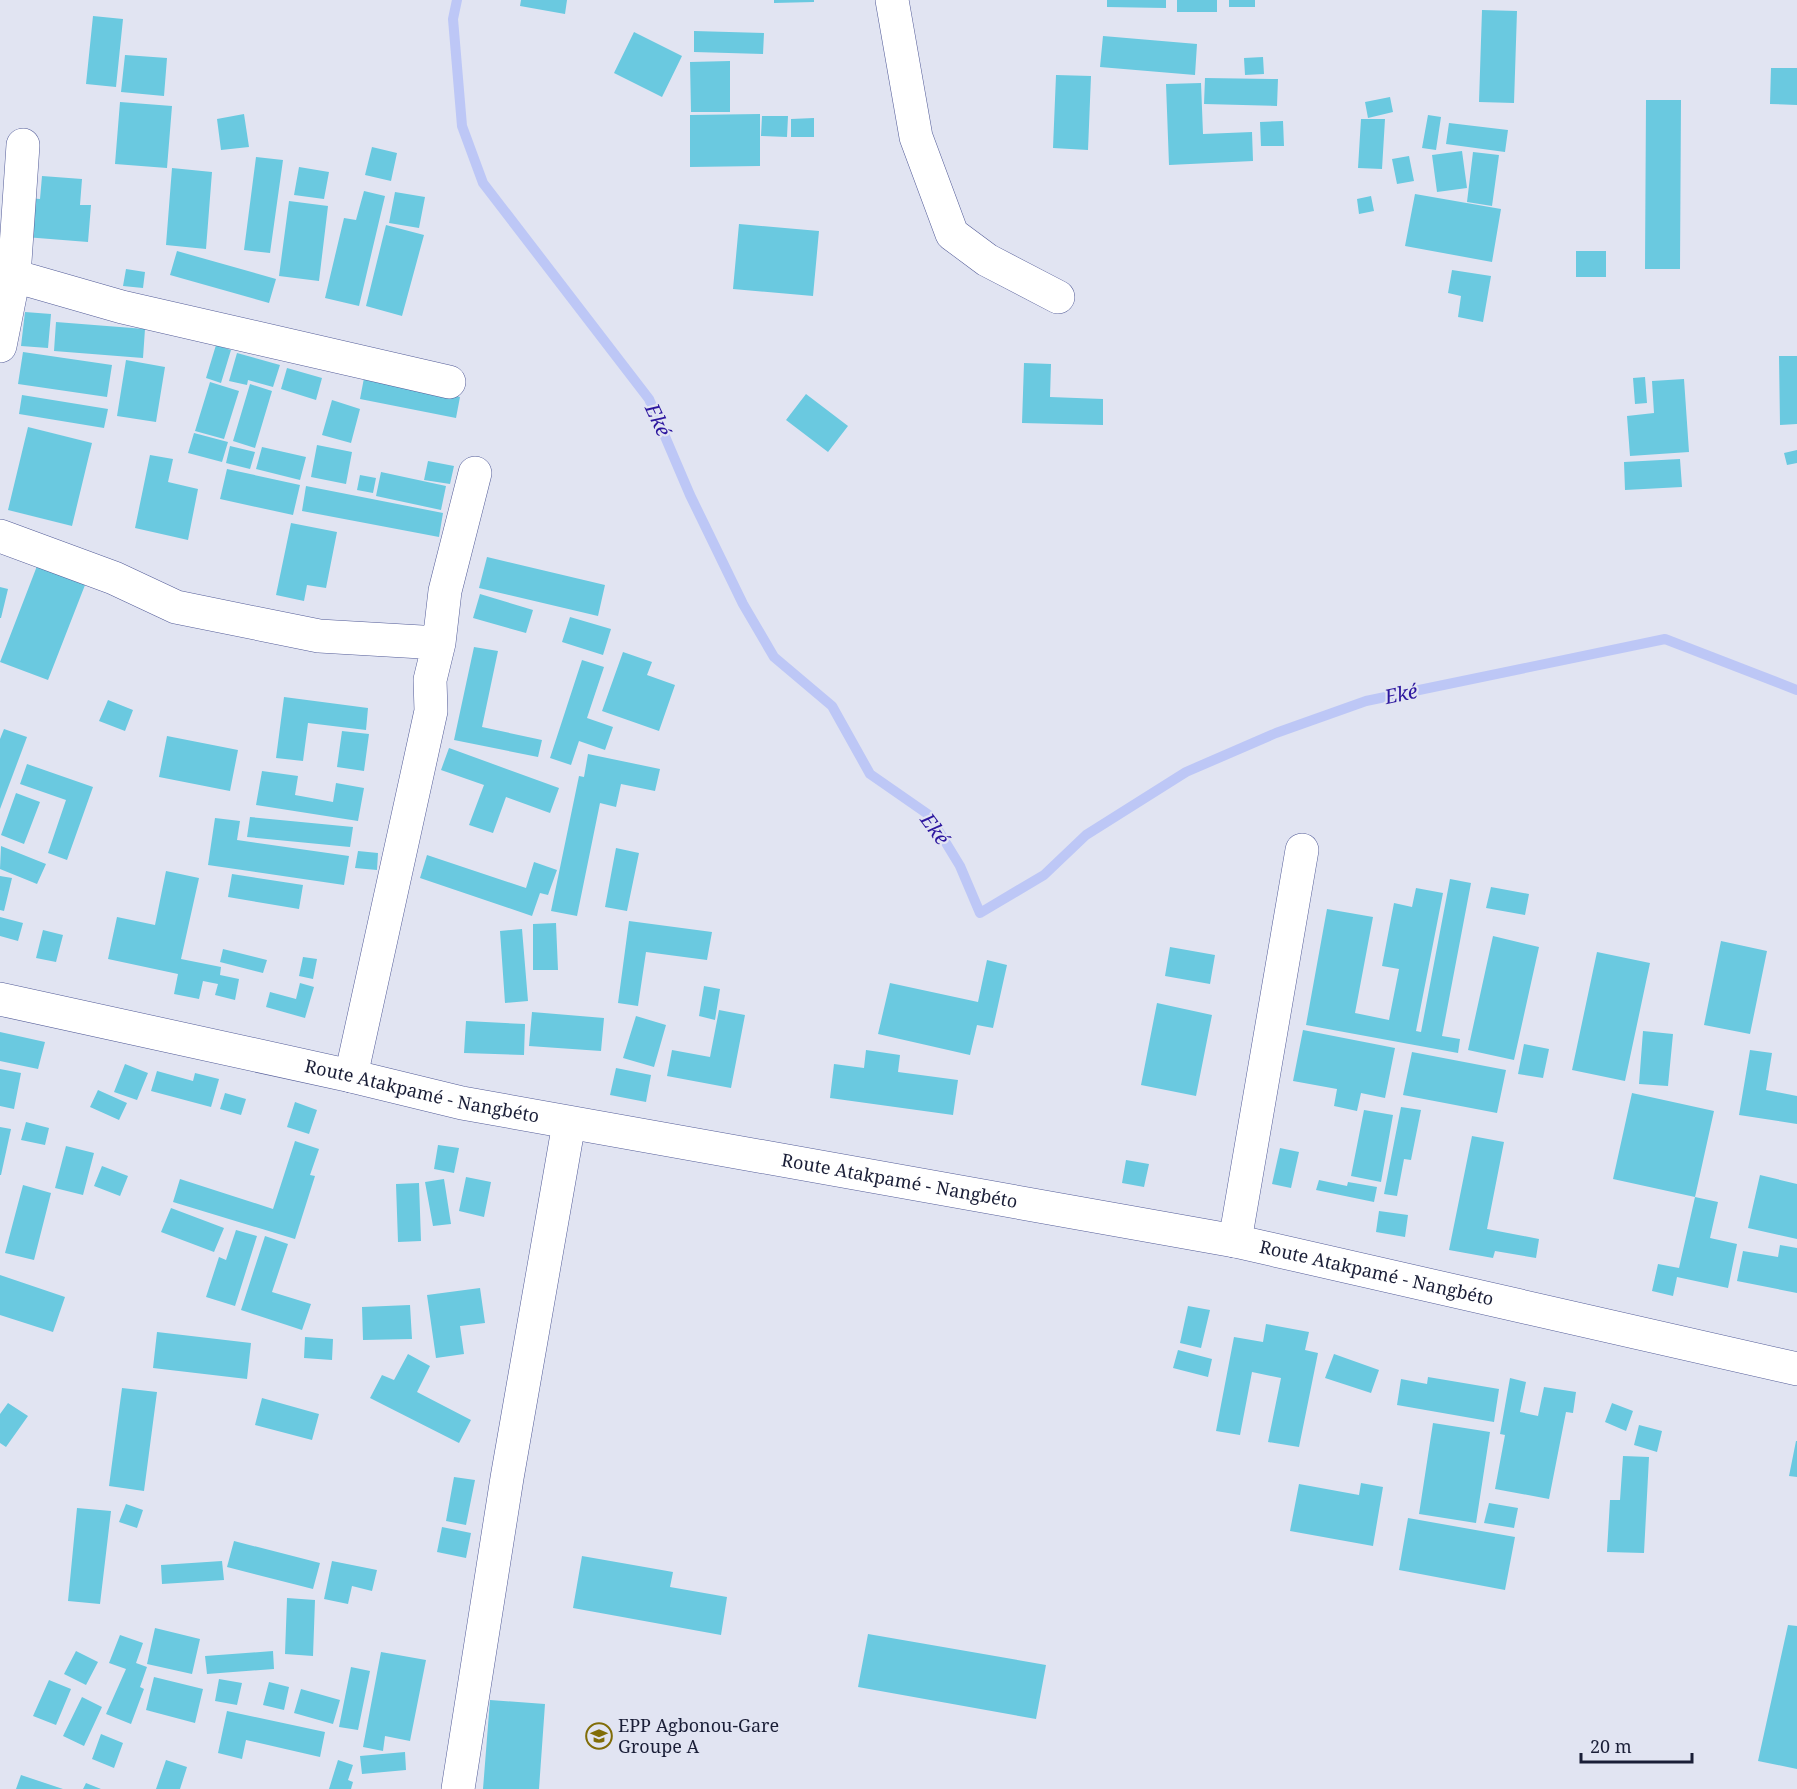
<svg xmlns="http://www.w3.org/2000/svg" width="1797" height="1789" viewBox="0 0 1797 1789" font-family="'Noto Serif',serif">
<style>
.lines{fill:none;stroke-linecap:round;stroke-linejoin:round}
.stream{stroke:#bdc7f6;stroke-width:10}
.building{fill:#6ac9e0}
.minor-casing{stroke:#535c98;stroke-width:34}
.secondary-casing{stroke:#535c98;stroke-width:34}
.minor{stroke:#fff;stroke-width:33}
.secondary{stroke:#fff;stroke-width:33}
.labels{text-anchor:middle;stroke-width:4.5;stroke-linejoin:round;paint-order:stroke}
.street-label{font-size:18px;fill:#1a1e37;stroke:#e1e4f2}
.poi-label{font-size:18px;fill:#1a1e37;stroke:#e1e4f2;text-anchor:start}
.water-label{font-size:20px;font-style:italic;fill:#2b159e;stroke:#e1e4f2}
</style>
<rect width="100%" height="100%" fill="#e1e4f2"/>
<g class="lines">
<path class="stream" d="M457,0l-4,19 9,107 21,57 166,216 41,96 53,109 31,53 58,49 38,68 59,41 31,51 20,47 64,-38 42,-40 100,-63 90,-39 90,-32 299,-62 132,51"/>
</g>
<path class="building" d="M521,0h46l-2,14 -45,-8z
M774,0h40v2l-40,1z
M1107,0h59v8l-59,-1z
M1177,0h40v12h-40z
M1229,0h26v7h-26z
M1482,10l35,1 -3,92 -35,-1z
M93,16l30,3 -7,68 -30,-3z
M694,31l70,2 -1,21 -69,-2z
M634,32l48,24 -20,41 -48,-24z
M1103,36l94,8 -2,31 -95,-8z
M125,55l42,3 -3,38 -43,-4z
M1263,57l1,17 -19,1 -1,-17z
M730,61v51h-39l-1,-50z
M1771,68h26v37l-27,-1z
M1056,75l35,1 -3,74 -35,-2z
M1205,78l73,1 -1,27 -73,-2z
M1201,83l2,51 49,-2 1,29 -84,4 -3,-81z
M1390,97l3,15 -25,6 -3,-16z
M1646,100h35l-1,169h-35z
M120,102l52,4 -5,62 -52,-4z
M244,114l5,33 -28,3 -4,-31z
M760,114v52l-70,1v-52z
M1428,115l13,2 -5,33 -14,-2z
M762,116h26l-1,21 -26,-1z
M814,118v19h-23v-18z
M1361,119h24l-3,50 -24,-1z
M1283,121l1,25h-23l-1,-24z
M1449,123l59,7 -3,22 -59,-8z
M372,147l25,6 -6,28 -26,-6z
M1462,151l5,37 -30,4 -5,-37z
M1473,152l26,3 -7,51 -25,-4z
M1409,156l5,25 -17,3 -5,-25z
M256,157l27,3 -13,93 -26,-3z
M299,167l30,5 -5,27 -30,-4z
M172,168l40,4 -6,77 -40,-4z
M42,176l40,3 -2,26h11l-3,37 -63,-5 4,-39 11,1z
M364,191l21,5 -26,110 -34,-8 19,-80 12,2z
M395,192l30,5 -6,31 -30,-5z
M1415,194l86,15 -9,53 -87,-16z
M1371,196l3,15 -15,3 -2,-15z
M289,201l39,5 -9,75 -40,-5z
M739,224l80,7 -6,65 -80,-7z
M386,225l38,10 -22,81 -36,-10z
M177,251l99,28 -7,24 -99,-28z
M1576,251h30v26h-30z
M126,269l19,3 -2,16 -20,-2z
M1452,270l39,6 -8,46 -25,-5 3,-21 -13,-3z
M25,312l26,2 -3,34 -27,-2z
M56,322l89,7 -2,29 -89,-7z
M216,345l15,5 -10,33 -15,-5z
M23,352l89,13 -5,32 -89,-13z
M237,353l43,12 -7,22 -25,-7 -1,5 -18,-4z
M1779,356h18v68l-17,1z
M126,360l39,7 -9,55 -39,-6z
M1024,363l27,1 -1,33 53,2v26l-81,-2z
M287,368l35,10 -6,22 -35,-11z
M1645,377l2,26 -12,1 -2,-26z
M364,378l96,19 -4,21 -96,-19z
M1684,379l5,73 -59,4 -3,-40 27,-3 -2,-32z
M210,382l29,9 -15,48 -29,-8z
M250,384l22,7 -17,57 -22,-7z
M806,394l42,32 -20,26 -42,-32z
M22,395l86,14 -4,19 -85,-14z
M332,400l28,9 -9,34 -29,-8z
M28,427l64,16 -20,83 -64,-16z
M194,433l34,9 -6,20 -34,-9z
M317,445l35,7 -6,32 -35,-7z
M230,446l25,6 -5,17 -24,-6z
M262,447l44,10 -6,23 -44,-11z
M1797,450v13l-10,2 -3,-12z
M150,455l23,4 -5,23 30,7 -10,51 -53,-12z
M1680,459l2,28 -57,3 -1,-28z
M428,461l26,5 -4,18 -26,-4z
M227,469l73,16 -7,30 -73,-16z
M381,472l65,14 -5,24 -65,-14z
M360,475l16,3 -3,15 -16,-3z
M306,486l137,27 -4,24 -137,-26z
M291,523l46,9 -11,56 -19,-3 -3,16 -28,-6z
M487,557l118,28 -7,31 -119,-28z
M37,566l48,19 -37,95 -48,-18z
M0,587l8,2 -7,29h-1z
M480,594l53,16 -7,23 -53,-15z
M570,617l41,12 -8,26 -41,-13z
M474,647l24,4 -16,76 60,13 -4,17 -84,-17z
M623,652l29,10 -5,13 28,10 -16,46 -57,-20z
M582,660l22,7 -17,51 26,9 -8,23 -26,-9 -8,24 -21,-7z
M284,697l84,11 -2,22 -58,-7 -5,38 -27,-3z
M108,700l25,10 -8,21 -26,-10z
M4,729l23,8 -27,72v-70z
M342,731l27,3 -5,37 -27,-4z
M167,736l71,14 -8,41 -71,-14z
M449,748l110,40 -9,25 -44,-16 -13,36 -24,-8 15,-40 -43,-15z
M588,754l72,15 -5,22 -34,-7 -5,23 -16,-4 -23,113 -26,-5 28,-135 5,1z
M27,764l66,23 -26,73 -19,-7 18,-53 -46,-16z
M262,771l36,5 -3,19 38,7 3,-19 28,5 -6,33 -102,-16z
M16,793l24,9 -16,42 -23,-9z
M250,817l103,10 -3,20 -103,-10z
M215,818l25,3 -3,19 112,16 -5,29 -136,-20z
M1,846l45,18 -9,20 -37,-15z
M616,848l23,5 -12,58 -22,-4z
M358,851l20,2 -1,17 -22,-2z
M427,855l99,33 8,-26 23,8 -9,25 -8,-2 -8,23 -112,-38z
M166,871l33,7 -18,81 40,8 -1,8 19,4 -4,21 -20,-5 3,-11 -15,-3 -4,18 -25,-5 4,-20 -70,-15 9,-42 38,8z
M232,874l71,11 -4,24 -71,-12z
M0,876l12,2 -8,33 -4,-1z
M1450,879l21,4 -29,153 18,3 -2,14 -152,-28 21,-116 46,8 -18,96 34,7 10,-51 -17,-3 12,-63 18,4 4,-19 27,5 -27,138 5,1z
M1491,887l38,7 -4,21 -39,-7z
M0,917l23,6 -5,18 -18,-5z
M629,921l83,11 -5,28 -61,-8 -8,54 -20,-3z
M556,923l2,47h-25v-46z
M522,929l6,72 -23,2 -5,-72z
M43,930l20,5 -7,27 -20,-4z
M1493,936l46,11 -25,113 -46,-10z
M1721,941l46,10 -17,83 -46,-9z
M1170,947l45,8 -5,29 -45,-8z
M223,949l44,11 -4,13 -43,-11z
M1597,952l53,11 -25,118 -53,-11z
M303,957l14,2 -4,20 -14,-3z
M987,960l20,5 -14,63 -16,-3 -7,30 -92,-21 12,-51 88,19z
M300,983l14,4 -9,31 -39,-11 4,-15 26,7z
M704,986l16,3 -5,31 -16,-4z
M1157,1003l55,12 -16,81 -55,-11z
M719,1010l26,5 -14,73 -64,-12 5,-26 38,7z
M532,1012l72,6 -3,33 -72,-5z
M636,1016l30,9 -12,42 -31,-9z
M466,1021l59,3 -1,31 -60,-2z
M1303,1030l92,18 -10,50 -24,-5 -4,18 -23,-5 3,-17 -44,-8z
M1643,1031l30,3 -5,52 -29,-2z
M0,1032l45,10 -7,27 -38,-8z
M1524,1044l25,5 -6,29 -25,-4z
M866,1050l34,5 -2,17 60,8 -5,35 -123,-17 4,-34 30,4z
M1750,1050l22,3 -6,37 31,6v28l-58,-9z
M1412,1052l94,18 -9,43 -94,-18z
M125,1064l23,9 -11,27 -23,-8z
M616,1068l35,7 -5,27 -36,-7z
M0,1069l21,4 -7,36 -14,-3z
M157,1071l36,10 2,-8 24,6 -8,28 -60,-16z
M98,1090l29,13 -8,17 -29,-13z
M225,1093l21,6 -5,16 -21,-6z
M1632,1093l82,18 -19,86 -82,-18z
M295,1102l22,8 -8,24 -22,-7z
M1401,1107l20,3 -10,50 -7,-1 -7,37 -13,-2z
M1364,1110l29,5 -12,67 -30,-6z
M26,1122l23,6 -4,17 -24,-5z
M0,1127l11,2 -10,46h-1z
M1472,1136l32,6 -17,87 52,10 -3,19 -41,-7 -2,7 -44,-8z
M295,1141l24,8 -9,26 5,1 -20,63 -122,-37 7,-23 93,30z
M438,1145l21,3 -5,25 -20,-4z
M66,1146l28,7 -11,42 -28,-7z
M1280,1148l19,4 -8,36 -19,-4z
M1126,1160l23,4 -5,23 -22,-4z
M102,1166l26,10 -8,20 -26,-10z
M1760,1175l37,9v55l-49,-11z
M466,1177l25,5 -7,35 -25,-6z
M444,1179l7,45 -18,2 -8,-44z
M1319,1180l28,6 1,-4 29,5 -3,15 -58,-12z
M419,1183l2,58 -23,1 -2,-58z
M23,1185l28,8 -17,67 -29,-7z
M1695,1197l23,5 -8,36 27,6 -9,44 -51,-11 -4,19 -21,-5 6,-27 21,4z
M171,1208l53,20 -10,24 -53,-20z
M1379,1211l29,4 -3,22 -29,-5z
M236,1230l21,6 -22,70 -29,-9 13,-40 7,3z
M265,1236l23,8 -16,48 39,12 -9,26 -61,-20z
M1780,1245l17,3v45l-60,-12 6,-30 35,6z
M0,1275l65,22 -12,35 -53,-17z
M480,1288l5,35 -25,3 4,28 -28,4 -9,-63z
M410,1305l2,34 -49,1 -1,-33z
M1188,1306l22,4 -9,38 -21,-5z
M1266,1324l43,8 -4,18 13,3 -19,94 -31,-5 13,-64 -29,-6 -12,63 -24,-4 18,-94 29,5z
M157,1332l94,11 -4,36 -94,-11z
M305,1337l28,2 -1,21 -28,-2z
M1178,1350l34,9 -4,18 -35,-9z
M408,1354l22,12 -13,26 54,28 -12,23 -89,-45 12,-23 12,5z
M1334,1354l45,16 -8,23 -46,-15z
M1428,1377l71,12 -5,33 -97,-17 4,-26 26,5z
M1510,1378l16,4 -6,30 18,4 6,-29 32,5 -3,21 -7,-1 -17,87 -54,-10 10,-54 -5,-1z
M122,1388l35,4 -13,99 -35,-5z
M262,1398l57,16 -7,26 -57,-15z
M8,1403l20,13 -22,31 -6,-4v-29z
M1612,1403l21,8 -7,20 -21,-9z
M1433,1423l57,9 -14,91 -57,-9z
M1639,1425l23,6 -5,21 -23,-7z
M1796,1441h1v36l-8,-1z
M1623,1456l26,1 -5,96 -37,-1 3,-52h10z
M454,1477l21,3 -9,45 -20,-4z
M1361,1483l22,4 -10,59 -83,-15 9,-47 60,11z
M1489,1503l29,5 -4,20 -30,-5z
M126,1504l17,6 -6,18 -18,-6z
M77,1508l34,3 -11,93 -32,-3z
M1408,1518l107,19 -10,53 -106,-20z
M442,1527l29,6 -5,25 -29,-6z
M234,1541l86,22 -7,26 -86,-22z
M582,1556l91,16 -3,15 57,10 -6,38 -148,-27z
M222,1561l2,19 -62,4 -1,-19z
M332,1561l45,9 -5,21 -20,-5 -4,18 -24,-5z
M287,1598l28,2 -2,56 -28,-2z
M1788,1625l9,1v143l-39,-8z
M155,1628l45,11 -8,35 -45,-10z
M868,1634l178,31 -10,54 -178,-32z
M120,1635l23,8 -7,20 11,4 -7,20 4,2 -13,35 -25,-10 20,-45 -17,-6z
M76,1651l22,11 -12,23 -22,-11z
M273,1651l1,18 -67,5 -2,-18z
M381,1652l45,8 -16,81 -25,-5 -2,15 -20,-4z
M351,1667l19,4 -12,59 -19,-3z
M154,1677l49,12 -8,34 -49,-13z
M219,1679l23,4 -5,22 -22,-4z
M49,1680l22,9 -15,36 -23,-9z
M269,1682l20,5 -5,23 -21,-5z
M301,1689l39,11 -7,24 -39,-11z
M82,1697l20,10 -18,39 -21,-10z
M490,1700l55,4 -6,85h-56z
M227,1711l98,21 -5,25 -74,-17 -4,19 -24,-6z
M101,1734l22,9 -9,25 -22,-9z
M405,1752l1,18 -44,4 -2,-18z
M166,1760l21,7 -7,22h-24z
M338,1760l15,5 -5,15 5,2 -2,7h-22z
M21,1775l42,14h-47z
M86,1783l15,6h-18z"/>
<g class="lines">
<g class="minor-casing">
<path id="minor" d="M892,0l24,137 36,97 35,26 71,37
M14,276l108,31 327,75
M0,346l14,-70 9,-131
M0,536l114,42 62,29 143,29 120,7
M351,1076l80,-365 -1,-31 9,-37 6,-52 30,-118
M1235,1241l67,-391
M458,1789l49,-311 62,-355"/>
</g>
<g class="secondary-casing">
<g id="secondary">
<path id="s1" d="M0,999l351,77 111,27 773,138 562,128"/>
</g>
</g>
<use href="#minor" class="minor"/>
<use href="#secondary" class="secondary"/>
</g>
<defs>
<g id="school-ring" transform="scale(1.35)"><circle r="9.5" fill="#e1e4f2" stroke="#816d08" stroke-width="1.5"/><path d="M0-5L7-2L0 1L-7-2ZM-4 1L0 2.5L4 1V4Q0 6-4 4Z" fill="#816d08"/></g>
</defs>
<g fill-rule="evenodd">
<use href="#school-ring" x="599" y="1736"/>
</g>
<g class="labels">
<g class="street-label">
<text dy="6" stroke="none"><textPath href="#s1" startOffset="432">Route Atakpamé - Nangbéto</textPath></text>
<text dy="6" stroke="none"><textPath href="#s1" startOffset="918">Route Atakpamé - Nangbéto</textPath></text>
<text dy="6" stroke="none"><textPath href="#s1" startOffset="1404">Route Atakpamé - Nangbéto</textPath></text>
</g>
<g class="poi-label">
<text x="618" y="1732">EPP Agbonou-Gare<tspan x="618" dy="21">Groupe A</tspan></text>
</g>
<g class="water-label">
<text transform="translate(658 420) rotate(65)" y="7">Eké</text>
<text transform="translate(1401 694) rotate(-12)" y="7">Eké</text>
<text transform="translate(935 829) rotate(54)" y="7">Eké</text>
</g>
</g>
<path d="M1581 1753v9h111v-9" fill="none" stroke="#1a1e37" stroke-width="3"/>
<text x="1590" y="1753" font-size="18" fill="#1a1e37" stroke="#e1e4f2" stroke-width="4.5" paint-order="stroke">20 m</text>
</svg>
